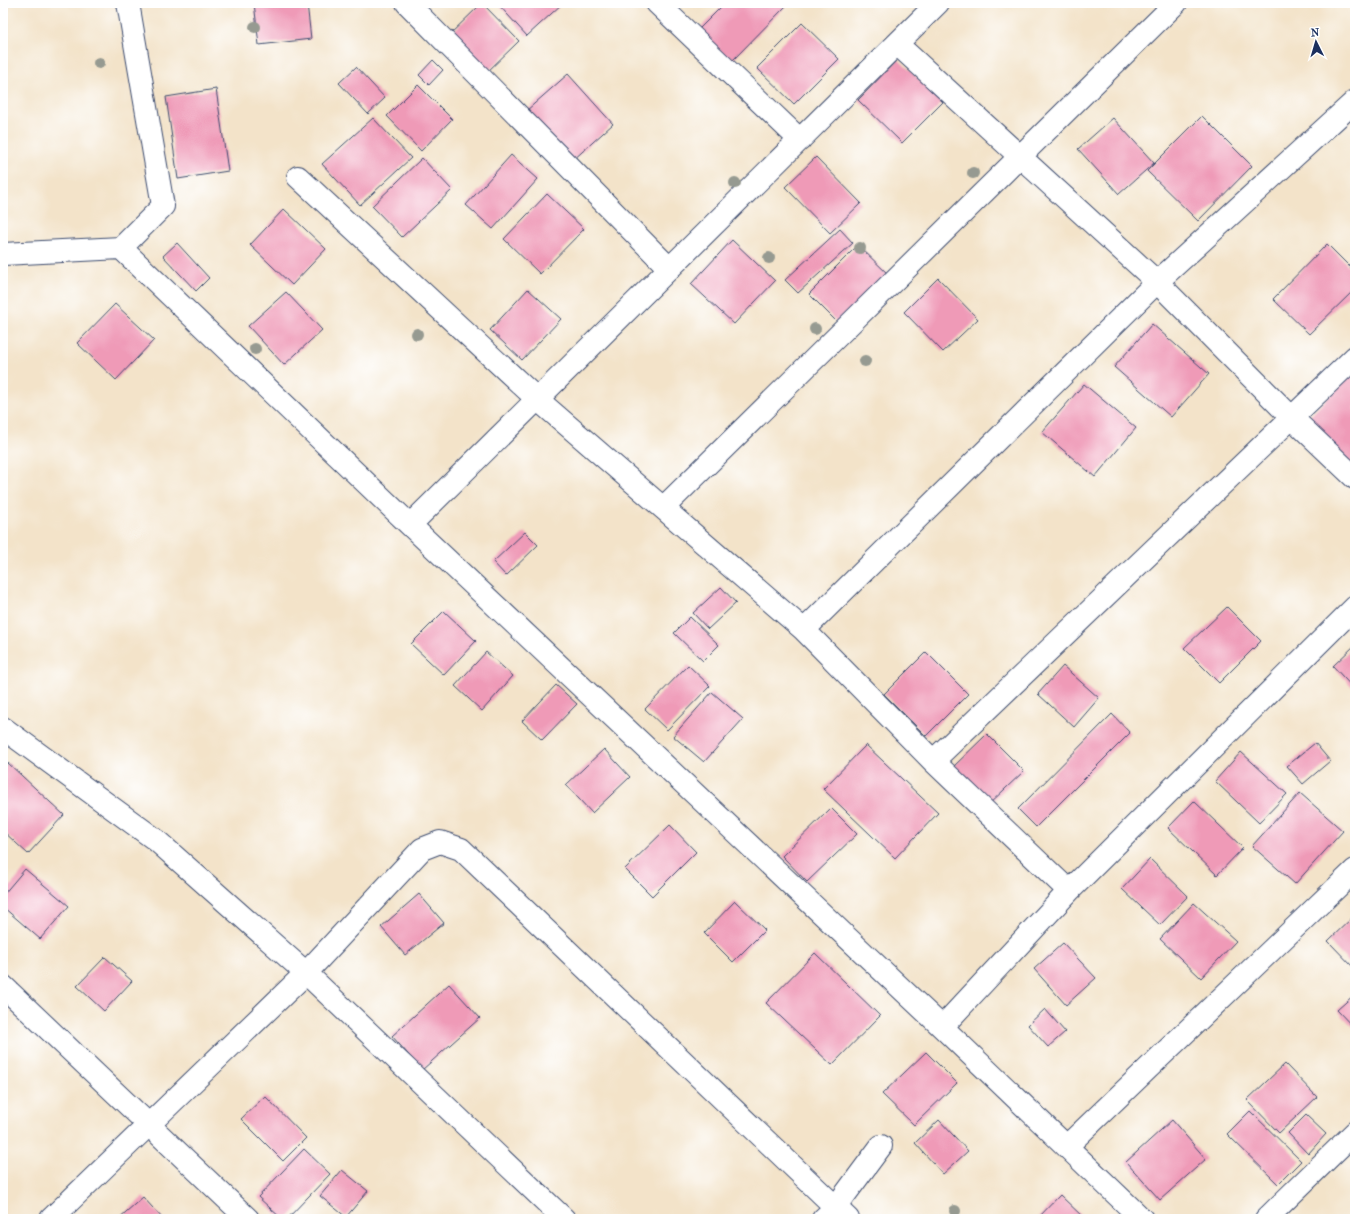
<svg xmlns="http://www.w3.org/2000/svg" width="1358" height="1222" viewBox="0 0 1358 1222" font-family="'IM FELL French Canon',serif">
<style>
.building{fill:#ef9ab7}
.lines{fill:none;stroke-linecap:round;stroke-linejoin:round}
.minor-casing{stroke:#3b4a6e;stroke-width:24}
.minor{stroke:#fff;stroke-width:22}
.tree{fill:#969a91}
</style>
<rect width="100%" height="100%" fill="#fff"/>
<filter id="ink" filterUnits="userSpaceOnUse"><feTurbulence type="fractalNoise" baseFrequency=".025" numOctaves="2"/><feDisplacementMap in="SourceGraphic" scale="8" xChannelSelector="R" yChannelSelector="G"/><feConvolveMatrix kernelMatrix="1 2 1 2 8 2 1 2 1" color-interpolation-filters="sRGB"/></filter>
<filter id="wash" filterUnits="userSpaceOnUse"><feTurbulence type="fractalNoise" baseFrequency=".012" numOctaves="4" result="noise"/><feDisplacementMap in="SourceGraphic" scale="16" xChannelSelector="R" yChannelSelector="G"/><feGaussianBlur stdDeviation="0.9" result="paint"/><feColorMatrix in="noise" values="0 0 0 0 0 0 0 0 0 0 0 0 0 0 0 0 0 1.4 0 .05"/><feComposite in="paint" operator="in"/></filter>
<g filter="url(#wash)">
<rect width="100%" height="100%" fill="#f3e3c9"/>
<g id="blocks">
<path class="building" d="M254,3h53l4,36 -52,6z
M482,3l37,38 -37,36 -37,-38z
M497,3h66l-36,33z
M725,3h62l1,1 -57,58 -33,-32z
M802,23l37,36 -45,45 -37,-36z
M898,59l45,43 -41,41 -44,-43z
M433,60l10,10 -14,15 -10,-10z
M356,67l29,31 -17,16 -29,-31z
M568,74l45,50 -41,37 -46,-50z
M418,85l34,34 -31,32 -34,-35z
M216,89l12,82 -50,8 -12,-82z
M1202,116l50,50 -54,55 -51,-50z
M373,118l38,40 -51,47 -38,-41z
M1113,118l41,45 -35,31 -41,-45z
M511,155l27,24 -45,50 -27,-24z
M816,157l45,46 -31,30 -45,-46z
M422,158l30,32 -50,47 -30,-31z
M547,194l37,35 -44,45 -36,-35z
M284,209l42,40 -34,36 -42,-40z
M840,229l13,14 -55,50 -13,-13z
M732,240l43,41 -41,43 -43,-40z
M177,243l32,35 -13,13 -33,-35z
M1327,244l28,28v17l-46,45 -36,-35z
M858,245l33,32 -49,50 -33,-33z
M938,278l40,41 -35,33 -39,-40z
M528,289l33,30 -39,41 -32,-30z
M286,292l36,38 -38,35 -36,-39z
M115,304l39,36 -38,40 -39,-37z
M1152,324l57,50 -38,43 -57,-50z
M1355,370v100l-50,-49z
M1084,384l52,44 -41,49 -53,-45z
M525,532l13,13 -32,31 -13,-14z
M721,587l15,16 -28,26 -15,-16z
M1227,607l34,34 -42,42 -35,-35z
M444,611l32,30 -32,34 -33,-31z
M690,617l29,28 -16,16 -29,-28z
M1355,645v45l-22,-24z
M486,652l27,24 -31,35 -27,-25z
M926,652l42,42 -42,42 -42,-42z
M688,665l22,21 -43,44 -22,-21z
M1063,666l36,32 -25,29 -36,-33z
M556,685l21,19 -35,36 -20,-19z
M712,692l31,27 -39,43 -31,-26z
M1112,714l18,19 -94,94 -18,-18z
M987,734l37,37 -37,35 -36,-37z
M1315,743l15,18 -27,23 -16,-18z
M866,745l72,68 -43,45 -72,-69z
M604,749l26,28 -38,36 -26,-28z
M1241,752l46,42 -28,29 -44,-42z
M8,763l56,52 -36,39 -25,-23v-62z
M1300,793l43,38 -48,53 -43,-38z
M1194,801l49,47 -26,27 -49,-47z
M831,808l26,26 -50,48 -25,-26z
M670,825l26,27 -44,44 -27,-27z
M1150,859l38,37 -28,29 -38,-36z
M25,869l44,37 -29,33 -37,-32v-12z
M419,894l25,29 -39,32 -24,-28z
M735,901l30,29 -32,32 -29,-29z
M1194,903l42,38 -35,37 -41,-39z
M1355,915v54l-27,-28z
M1063,943l33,35 -30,27 -32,-36z
M815,953l65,63 -48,49 -66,-62z
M105,957l27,24 -28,30 -27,-25z
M449,984l31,34 -58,52 -30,-34z
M1355,994v35l-18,-19z
M1045,1009l20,23 -17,15 -20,-22z
M926,1052l31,31 -43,42 -32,-31z
M1285,1064l32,33 -38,36 -32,-33z
M265,1096l41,42 -23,23 -42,-42z
M1250,1111l51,50 -23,23 -51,-50z
M1306,1115l20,19 -18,20 -20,-21z
M939,1120l29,31 -25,23 -28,-31z
M1172,1120l34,39 -46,41 -34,-38z
M304,1149l26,25 -43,45h-5l-24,-22z
M342,1170l26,21 -22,26 -26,-21z
M1060,1195l25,24h-48z
M143,1197l20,22h-45z"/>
</g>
</g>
<g filter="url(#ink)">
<use href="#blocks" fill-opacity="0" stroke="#3b4a6e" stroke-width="1"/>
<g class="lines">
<g class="minor-casing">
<path id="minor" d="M407,3l262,265
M657,3l143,137
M897,44l260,238 134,135 64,61
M298,177l239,222 267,231 129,131 136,130
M121,248l289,277 532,502 200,192
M3,254l118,-6 42,-42 -35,-203
M663,508l513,-505
M410,525l528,-522
M804,630l353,-348 198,-181
M3,728l153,112 150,133 258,246
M933,761l422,-404
M3,986l245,233
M942,1027l127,-136 286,-284
M1067,1146l288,-276
M51,1219l255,-246 116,-124 18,-7 21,7 387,370
M823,1219l12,-11 46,-62
M1266,1219l89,-87"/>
</g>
<use href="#minor" class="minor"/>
</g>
<g class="tree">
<circle cx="255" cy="27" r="6"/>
<circle cx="99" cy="63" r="6"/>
<circle cx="973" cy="173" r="6"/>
<circle cx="735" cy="183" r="6"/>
<circle cx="860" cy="248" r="6"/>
<circle cx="769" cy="258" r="6"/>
<circle cx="815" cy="329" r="6"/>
<circle cx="417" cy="334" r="6"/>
<circle cx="255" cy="349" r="6"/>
<circle cx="865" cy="361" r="6"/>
<circle cx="955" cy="1211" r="6"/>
</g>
</g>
<rect width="1358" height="1222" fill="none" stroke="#fff" stroke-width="16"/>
<g transform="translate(1316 42) rotate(355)" stroke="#ffffff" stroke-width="3" paint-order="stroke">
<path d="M0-3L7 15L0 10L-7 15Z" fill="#1b2f5e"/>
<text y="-6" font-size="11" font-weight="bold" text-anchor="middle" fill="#1b2f5e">N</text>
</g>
</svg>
